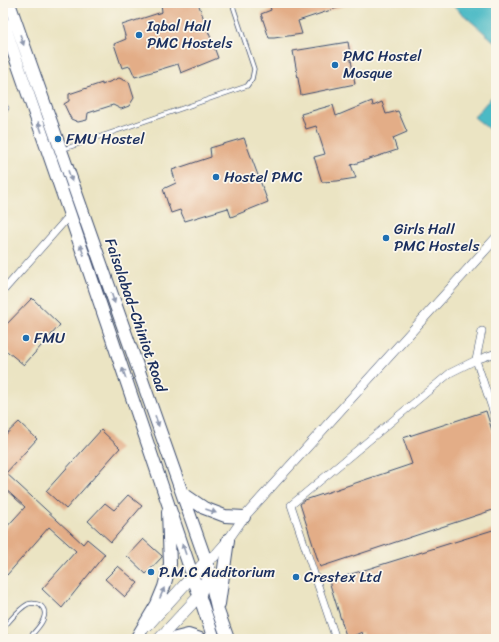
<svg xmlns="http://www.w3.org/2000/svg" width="499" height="642" viewBox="0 0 499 642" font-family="Sriracha,sans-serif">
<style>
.water{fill:#4cbac5;stroke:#347492}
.building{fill:#e3ad87}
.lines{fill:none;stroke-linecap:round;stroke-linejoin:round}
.service-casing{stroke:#3a4a6d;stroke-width:5}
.minor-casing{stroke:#3a4a6d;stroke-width:8}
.tertiary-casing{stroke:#3a4a6d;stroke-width:10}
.primary-casing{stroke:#3a4a6d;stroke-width:12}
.trunk-casing{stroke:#3a4a6d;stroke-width:14}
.service{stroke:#fff;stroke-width:3.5}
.minor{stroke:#fff;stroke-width:7}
.tertiary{stroke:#fff;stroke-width:9}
.primary{stroke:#fff;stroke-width:11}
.trunk{stroke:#fff;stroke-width:12}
.oneway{fill:#8d97ae}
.poi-dot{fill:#1f6fb2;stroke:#fbf7ec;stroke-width:1.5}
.labels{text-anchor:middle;stroke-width:3.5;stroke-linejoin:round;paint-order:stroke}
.poi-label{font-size:15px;fill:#1b2f5e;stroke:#fbf7ec;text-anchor:start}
.street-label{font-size:15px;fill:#1b2f5e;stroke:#fbf7ec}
</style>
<rect width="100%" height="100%" fill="#fbf7ec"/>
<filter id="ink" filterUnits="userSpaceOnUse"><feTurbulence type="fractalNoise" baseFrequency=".025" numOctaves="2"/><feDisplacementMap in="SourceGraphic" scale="8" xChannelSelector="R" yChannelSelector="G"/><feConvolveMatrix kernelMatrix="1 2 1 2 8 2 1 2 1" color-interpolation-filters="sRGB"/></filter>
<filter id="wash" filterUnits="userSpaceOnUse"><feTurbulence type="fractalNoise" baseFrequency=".012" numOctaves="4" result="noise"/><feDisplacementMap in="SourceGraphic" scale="16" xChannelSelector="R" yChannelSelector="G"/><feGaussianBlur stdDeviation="0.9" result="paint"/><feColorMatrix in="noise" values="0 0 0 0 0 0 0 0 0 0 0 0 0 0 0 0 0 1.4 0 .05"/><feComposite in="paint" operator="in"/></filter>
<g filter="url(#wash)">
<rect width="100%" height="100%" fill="#ebe4c3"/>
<path class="water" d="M450,3h46v40z
M496,92v43l-22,-18z"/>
<g id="blocks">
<path class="building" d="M161,3h37l20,55 -37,15 -3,-9 -43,13 -5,-11 -8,2 -8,-24 12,-5 -4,-14 40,-13z
M269,3h80v1l-51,17 4,13 -28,4h-5l-8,-24 10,-4z
M348,42l7,42 -54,11 -8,-44z
M119,78l10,4 5,16 -5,8 -8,3 -8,-4 -25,8 -1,7 -9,2 -7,-3 -7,-15 5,-3v-7l33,-11v2z
M372,101l1,5 9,-4 4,12 12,-3 9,21 -14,6 4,12 -46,15 5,13 -19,3 -15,1 -8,-25 11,-3 -9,-28 -10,3 -5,-15 32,-9 3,11z
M244,138l24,64 -37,15 -3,-9 -43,13 -5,-11 -9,3 -8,-24 13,-6 -4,-13 39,-13 -1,-9z
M32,298l28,27 -36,40 -21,-17v-20z
M486,411l10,32v66l-176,58 -20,-63 5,-4 107,-36 -9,-26z
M19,422l18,17 -31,34 77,71 4,-5 18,15 -43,54 -20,-19 34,-38 -27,-24 -42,48 -4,-4v-40l22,-24 -22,-20v-50z
M101,430l19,18 -54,61 -20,-18z
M128,495l14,11 -31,36 -23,-21 17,-18 9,7z
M496,529v110h-132l-2,-7 -15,7 -18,-58z
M143,539l19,17v1l-16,17 -19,-18z
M118,566l20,17 -13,14 -20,-18z"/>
</g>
</g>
<g filter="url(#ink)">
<use href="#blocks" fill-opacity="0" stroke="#3a4a6d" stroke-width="1"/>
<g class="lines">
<g class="service-casing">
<path id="service" d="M64,149l183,-63 5,-7 2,-10 -22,-66
M3,628c8,-8 15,-19 25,-24 3,-1 9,-1 12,1 13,10 -5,26 -12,34"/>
</g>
<g class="minor-casing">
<path id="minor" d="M3,111l2,-3
M3,291l67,-76
M496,353l-20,7 20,60
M3,636l4,3
M336,639l-45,-134 159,-132 26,-13 6,-29"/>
</g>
<g class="tertiary-casing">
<path id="tertiary" d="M214,556l14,-16 16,-23 252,-279"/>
</g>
<g class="primary-casing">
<path id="primary" d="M148,625l58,-64 8,-5
M159,639l41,-44 10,-26"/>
</g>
<g class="trunk-casing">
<path id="trunk" d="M9,3l197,558 12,50 10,28
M3,22l67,193 144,424
M182,493l22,15 21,8 19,1
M219,604l9,-64
M136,639l21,-35 7,-17 6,-23 -2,-52
M172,639l16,-4 12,4"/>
</g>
<use href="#service" class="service"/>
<use href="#minor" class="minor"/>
<use href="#tertiary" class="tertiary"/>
<use href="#primary" class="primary"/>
<use href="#trunk" class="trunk"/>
</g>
<defs><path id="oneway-solid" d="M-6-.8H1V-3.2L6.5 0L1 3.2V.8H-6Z"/></defs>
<g class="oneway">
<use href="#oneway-solid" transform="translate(22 40) rotate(71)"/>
<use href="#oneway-solid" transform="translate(40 127) rotate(-109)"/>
<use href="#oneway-solid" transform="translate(70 176) rotate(71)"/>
<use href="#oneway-solid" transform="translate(82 250) rotate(-109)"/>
<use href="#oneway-solid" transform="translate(113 298) rotate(71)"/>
<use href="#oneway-solid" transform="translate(124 373) rotate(-109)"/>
<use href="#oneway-solid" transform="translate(157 421) rotate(71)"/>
<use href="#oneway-solid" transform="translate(211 511) rotate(20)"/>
<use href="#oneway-solid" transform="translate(184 549) rotate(-109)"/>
<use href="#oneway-solid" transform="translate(162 593) rotate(-67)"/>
</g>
</g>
<g class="poi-dot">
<circle cx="139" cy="35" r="4"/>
<circle cx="335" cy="65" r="4"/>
<circle cx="58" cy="139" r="4"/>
<circle cx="216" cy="177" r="4"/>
<circle cx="386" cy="238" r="4"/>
<circle cx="26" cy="338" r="4"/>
<circle cx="151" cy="572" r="4"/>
<circle cx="296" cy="577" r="4"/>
</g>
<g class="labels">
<g class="poi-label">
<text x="147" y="31">Iqbal Hall<tspan x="147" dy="17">PMC Hostels</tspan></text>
<text x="343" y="61">PMC Hostel<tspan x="343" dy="17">Mosque</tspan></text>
<text x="66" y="144">FMU Hostel</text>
<text x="224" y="182">Hostel PMC</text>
<text x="394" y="234">Girls Hall<tspan x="394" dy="17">PMC Hostels</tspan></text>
<text x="34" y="343">FMU</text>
<text x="159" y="577">P.M.C Auditorium</text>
<text x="304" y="582">Crestex Ltd</text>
</g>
<g class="street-label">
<text transform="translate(136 315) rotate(71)" y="5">Faisalabad–Chiniot Road</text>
</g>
</g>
<rect width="499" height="642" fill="none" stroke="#fbf7ec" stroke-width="16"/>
</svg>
